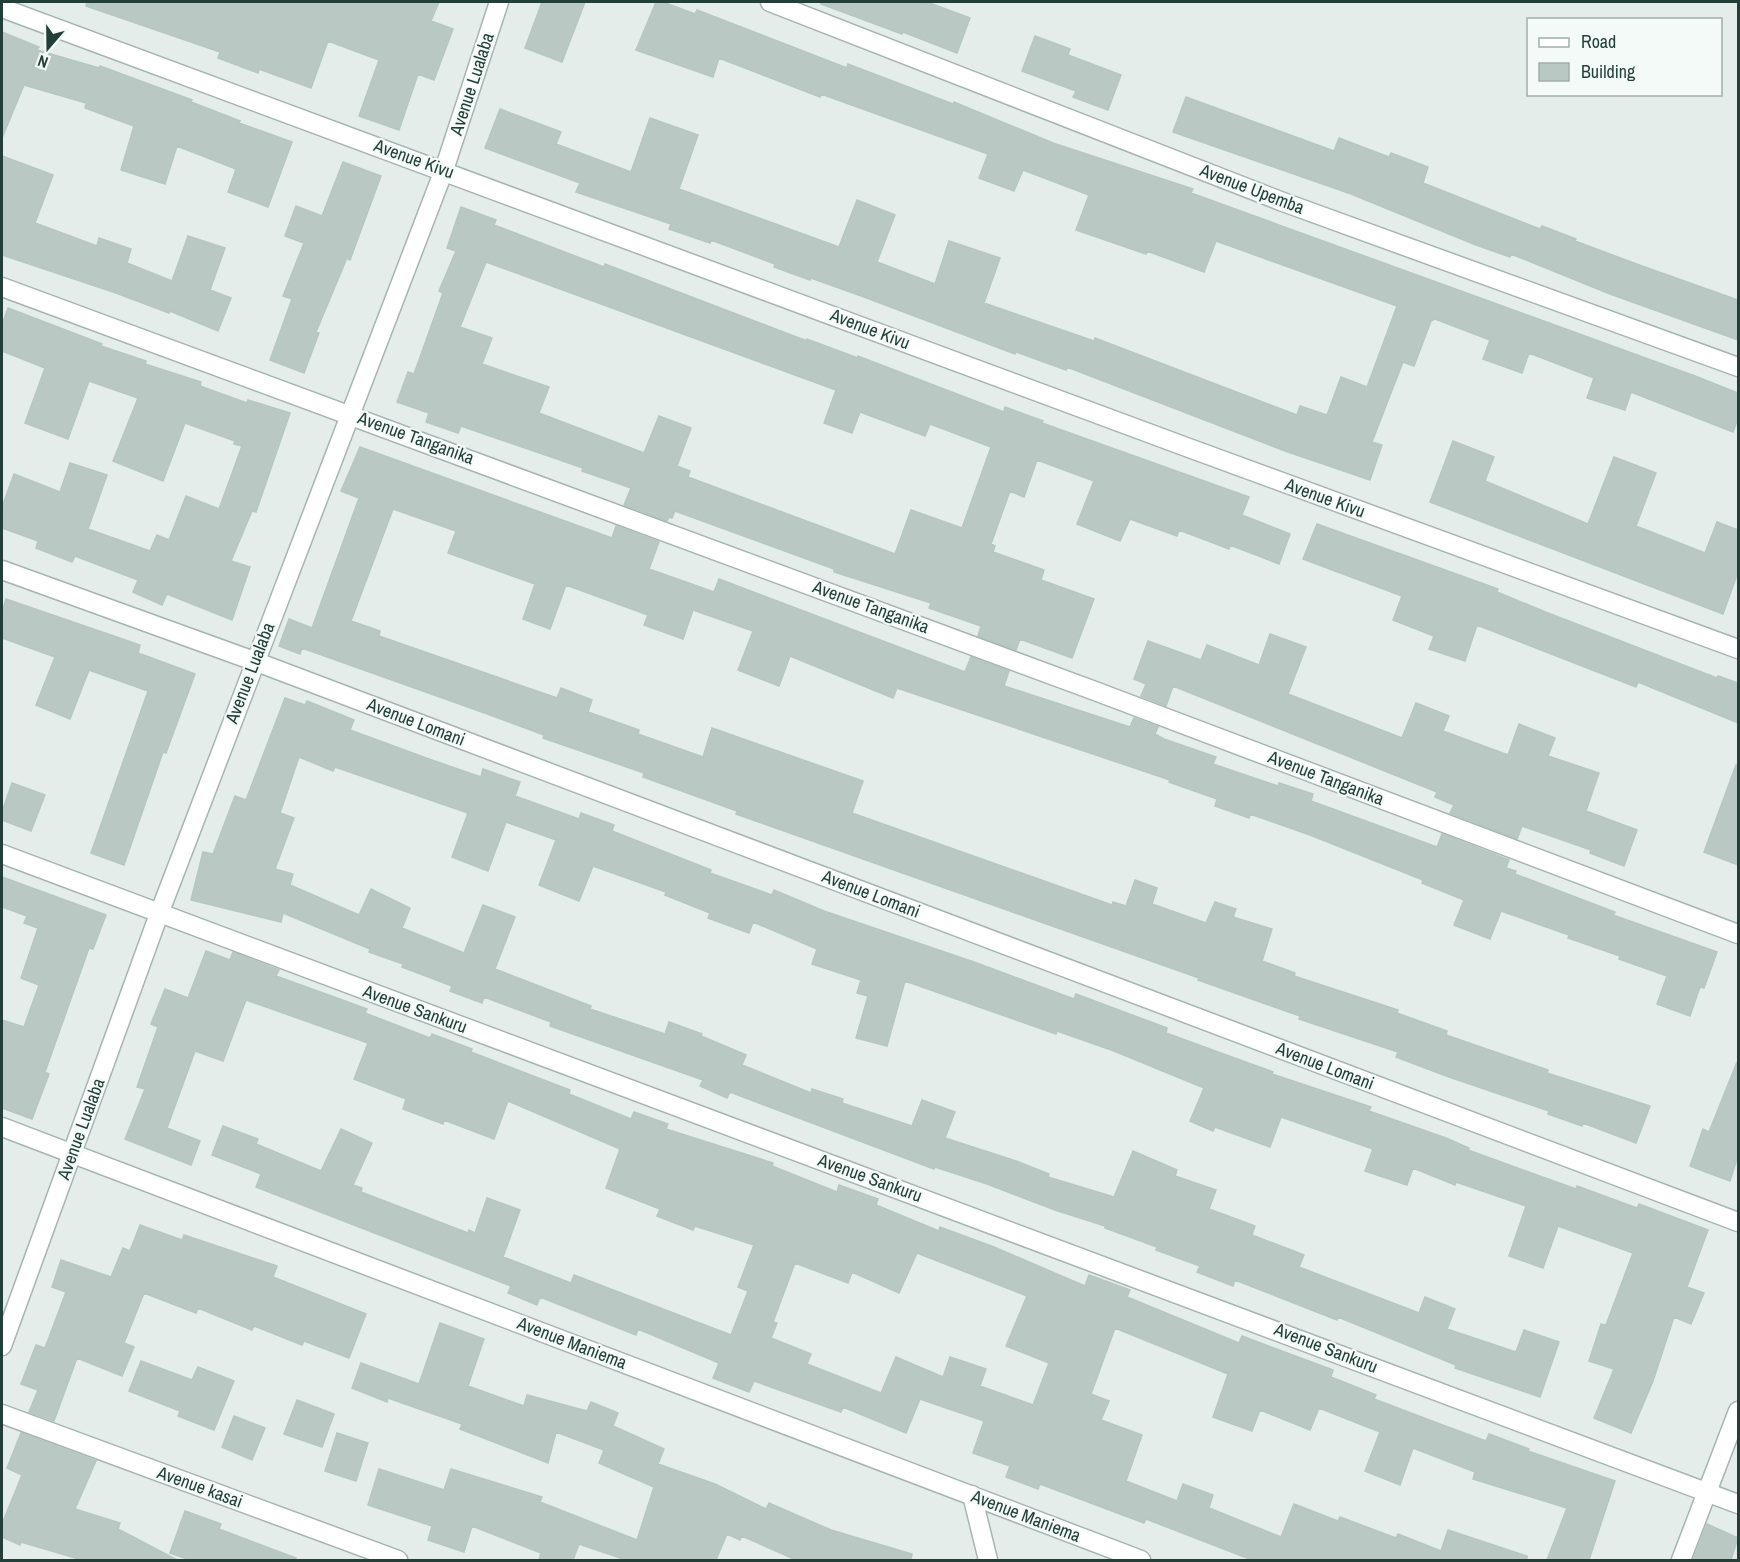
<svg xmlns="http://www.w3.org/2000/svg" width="1740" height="1562" viewBox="0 0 1740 1562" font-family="'Archivo Narrow',sans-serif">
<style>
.building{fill:#b9c8c3;stroke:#b6c7c1;stroke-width:1.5;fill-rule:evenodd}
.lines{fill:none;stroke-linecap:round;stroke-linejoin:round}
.minor-casing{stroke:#a6b5b2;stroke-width:21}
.minor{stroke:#fff;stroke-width:18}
.labels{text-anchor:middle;stroke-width:4.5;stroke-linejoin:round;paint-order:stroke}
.street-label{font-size:18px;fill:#233f3a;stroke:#f4faf7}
</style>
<rect width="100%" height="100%" fill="#e4edea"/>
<path class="building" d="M87,2h352l-8,19 22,8 -19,51 -16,-6 -19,56 -40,-14 20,-56 -51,-19 -17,47 -52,-19 -1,4 -40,-15 2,-6 -134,-46z
M542,2h43l-23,60 -37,-14z
M656,2h7l32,12 2,-4 150,58 1,-4 105,40 1,-2 99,41 140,46 -2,4 504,183 43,17v25l-5,14 -102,-40 -6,18 -38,-12 7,-20 -65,-25 -7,20 -39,-14 7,-19 -55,-21 -4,2 -17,45 -11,-4 -31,80 10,3 -12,35 -85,-29 -218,-84 -1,3 -50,-18 -1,2 -151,-57 -53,-19 -1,2 -36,-13 1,-3 -64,-24 -1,3 -41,-14 2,-5 -95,-32 4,-9 -95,-35 15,-39 61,23 -5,12 75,28 19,-54 48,17 -19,54 160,58 18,-47 38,15 -18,47 58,22 14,-43 51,17 -16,45 110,38 1,-3 202,77 3,-9 27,9 14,-38 26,10 30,-81 -181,-65 -12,31 -57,-21 -1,3 -70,-24 13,-35 -66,-25 -9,21 -35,-13 9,-24 -167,-60 -1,3 -101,-39 -6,19 -77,-27z
M821,2h106l43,16 -13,35 -54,-21 -1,2 -81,-30z
M2,32l37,15 -2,3 62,18 1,-2 92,34 -1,2 49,19 -1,2 53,19 -24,65 -40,-15 8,-23 -59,-23 -12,38 -44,-14 13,-44 -49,-18 1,-5 -62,-18 -22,53z
M1035,36l35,13 -2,6 53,20 -13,35 -35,-13 3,-6 -54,-20z
M1186,97l148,54 5,-13 50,19 2,-4 37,14 -5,16 117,46 2,-3 34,13 -1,2 67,25 96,34v40l-128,-46 -99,-40 -1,3 -34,-12 -125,-51 -178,-62z
M2,156l51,19 -18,48 62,23 2,-8 32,11 -4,14 45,18 16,-45 37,12 -15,42 21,8 -13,33 -48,-20 -1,2 -53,-20 -114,-38z
M343,162l38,14 -31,84 -3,-2 -31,74 3,1 -15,40 -34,-13 22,-61 -9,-3 21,-53 -19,-7 11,-30 26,10z
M461,207l35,13 -2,5 110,42 1,-3 202,77v-2l51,19v-2l146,56 1,-5 38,14 -1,2 207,74 -7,18 48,19 -11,30 -49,-19 -1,4 -50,-19 -2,6 -47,-17 -10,22 -43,-17 17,-43 -57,-21 -13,37 -14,-6 -19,53 4,2 -2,6 51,18 -3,10 53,19 -22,59 -52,-19 -4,11 -38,-14 3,-10 -52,-18 2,-5 -97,-31v-3l-159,-58 -3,7 -3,-1 -2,4 -43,-16 7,-17 -49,-17 1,-3 -122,-42 -3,7 -32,-11 3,-9 -32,-11 11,-30 6,2 29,-81 -4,-2 17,-40 -9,-3zM486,262l350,128 -12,33 28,10 8,-21 65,24 5,-12 61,23 -29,81 -51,-18 -16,44 -207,-77 2,-6 -13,-5 14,-38 -32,-12 -15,37 -105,-40 10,-26 -67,-23 10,-26 -32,-11z
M8,308l94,36 -1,2 45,15 -1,3 56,18 -1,4 47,17 1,-3 42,13 -34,99 -4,-1 -21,50 19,6 -18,53 -65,-26 -5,11 -29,-13 5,-12 -63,-24 -3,6 -36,-14 2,-7 -36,-13v-21l12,-33 46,18 10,-29 37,12 -19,54 62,22 7,-16 12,5 17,-44 33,13 23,-63 -8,-2 1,-3 -50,-18 -22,58 -50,-20 25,-63 -49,-17 -21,58 -43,-16 20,-55 -43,-17v-26z
M1453,441l41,16 -9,24 103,43 26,-67 42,16 -20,53 69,27 12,-31 21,8v42l-15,42 -293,-112z
M360,447l252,91 4,-12 43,16 -10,27 65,23 5,-13 246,93 6,-15 38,14 -5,15 126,41 4,-9 24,9 -3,7 9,5 52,18 -3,7 65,22 1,-3 34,11 -2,7 126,46 5,-13 67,26 -3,8 10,3 -1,3 100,38 -2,3 104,37 -13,36 -4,-1 -10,29 -33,-12 10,-28 -48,-17 1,-3 -52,-18 1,-3 -68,-24 -11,28 -36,-14 10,-25 -42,-17 1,-3 -113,-45 -60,-21 -1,4 -34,-12 2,-7 -48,-17 1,-2 -273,-92 -4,10 -103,-42 -11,30 -41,-16 15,-39 -60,-21 -10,29 -39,-14 4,-10 -82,-30 -16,44 -27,-10 12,-35 -87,-31 8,-22 -63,-22 -42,112 29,10 -1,5 178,62 4,-10 31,12 -4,12 51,18 -1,4 65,23 9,-29 151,53 -11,32 260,92 1,-3 13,4 9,-26 22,8 -5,16 54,19 9,-21 21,7 -3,8 39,12 -10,32 33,12 -1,3 104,34 -1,3 50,18 -1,4 102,35 -1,3 103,33 -14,37 -53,-20 -1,3 -34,-12 1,-3 -100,-34 -53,-20 2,-5 -99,-33 1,-3 -102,-36 1,-2 -463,-164 1,-3 -94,-34 1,-4 -101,-35 1,-3 -51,-19 -191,-68 -2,6 -21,-8 10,-27 23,9 47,-130 -18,-7z
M1317,524l181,65 -1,3 51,21 169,65 1,-2 20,7v40l-100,-41 -2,5 -159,-62 -12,36 -36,-12 5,-13 -41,-16 9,-24 -99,-37z
M6,599l134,46 -2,8 57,21 -29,79 -3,-1 -39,113 -33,-12 57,-162 -59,-21 -19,49 -34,-14 19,-48 -53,-19v-26z
M1270,634l36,13 -18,47 114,44 14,-35 33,13 -6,15 65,24 11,-31 36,14 -7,18 51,17 -13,38 51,19 -13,36 -34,-13 1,-3 -69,-24 -5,13 -67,-26 4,-8 -19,-8 2,-5 -264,-106 -7,20 -25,-10 5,-12 -12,-5 14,-38 53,19 6,-15 52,20z
M285,698l20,7 2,-4 47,19 -4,10 79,29 52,18 2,-8 37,13 -5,14 64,23 2,-6 33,12 -2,6 99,39 -1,3 62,22 2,-5 50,21 150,51 100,37 2,-5 91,34 -1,5 107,39 -1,2 99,33 -2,4 77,27 23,10 -1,2 108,39 1,-3 60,22 2,-4 69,26 -21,57 17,6 -13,31 -17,-7 -21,64 -22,52 -37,-15 20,-49 -25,-8 12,-37 5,1 27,-72 -75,-27 -15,42 -34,-12 17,-50 -70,-24 -1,3 -42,-17 -6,17 -42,-14 8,-22 -92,-32 -11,30 -55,-20 -2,4 -23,-10 14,-33 -90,-37 -57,-20 -1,3 -151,-53 -18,65 -31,-8 12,-42 -11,-3 4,-13 -49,-16 5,-15 -64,-27 -4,11 -41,-15 2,-5 -45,-18 1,-3 -73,-26 -14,35 -40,-16 17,-45 -50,-18 -18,49 -36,-14 16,-44 -133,-46 -2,4 -34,-14 -19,56 14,5 -19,51 18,5 -3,11 69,30 12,-26 39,19 -8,20 62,25 19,-48 32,12 -20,52 96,37 -1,3 75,25 4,-12 33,12 -1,2 45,19 -4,10 69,28 1,-4 31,10 -1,4 70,23 10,-26 33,12 -10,26 71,23 33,13 -1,3 66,20 19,-46 44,19 -2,6 41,14 -7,19 46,17 -3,9 52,20 -5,12 120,46 6,-16 30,12 -8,20 69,23 8,-22 35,12 -19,55 -85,-29 1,-3 -118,-48 -1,3 -102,-40 -2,6 -36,-14 3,-6 -44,-16 1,-3 -52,-19v-2l-50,-16 -68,-26 -52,-17 -1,2 -204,-77 -3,6 -27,-12 3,-6 -153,-54 1,-4 -67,-25 -2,6 -32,-12 2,-5 -50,-19 1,-3 -34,-12 1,-3 -87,-36 -2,9 -90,-22 12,-48 10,2 22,-58 11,4z
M1736,765l2,1v99l-34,-13z
M12,783l33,12 -14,36 -29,-11v-8z
M2,877l104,38 -13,34 -4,-1 -44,124 4,2 -17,45 -30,-11v-88l22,7 15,-42 -18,-7 17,-50 -14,-5 3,-7 -25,-9z
M206,951l24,9 3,-8 38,15 8,3 -3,6 91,33 -2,4 65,25 2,-4 40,15 -1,3 99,38 -1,4 62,25 3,-7 34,12 -2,5 107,34 -1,3 65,26 2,-7 39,14 -2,6 63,26 1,-4 54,20 91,39 4,-11 41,15 -3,7 112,46 3,-7 91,34 -2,7 45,18 -2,4 66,25 46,17 3,-7 40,15 -1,2 87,30 -26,79h-42l20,-52 -94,-29 2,-7 -62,-24 -13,37 -35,-14 15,-39 -61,-24 -9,22 -50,-20 -8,21 -39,-14 15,-43 -113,-46 -24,66 18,7 -8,19 41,15 -16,46 51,20 6,-17 30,11 -4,13 72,29 13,-33 44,17 2,-4 56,21 2,-4 43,17 7,-21 79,26v4h-275l-106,-41 -2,4 -104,-39 -2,5 -32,-12 4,-11 -37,-13 11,-32 -64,-22 -14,34 -63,-26 -2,5 -87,-31 -5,11 -36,-14 6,-15 -81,-34 -2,6 -96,-38 -3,8 -29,-12 3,-7 -255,-99 5,-13 -49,-19 11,-29 35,13 -2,5 65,27 20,-42 31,14 -19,42 9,3 -1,4 107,41 1,-3 6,3 12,-35 33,12 -17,47 68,26 3,-8 157,60 17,-44 -10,-4 16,-42 -59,-19 -2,4 -36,-14 3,-7 -54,-21 14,-39 -112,-48 -14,38 -50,-19 -1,4 -40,-15 3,-10 -52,-20 14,-36 -122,-43 -23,61 -28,-10 -28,77 33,13 -9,24 -66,-26 20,-50 -8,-2 21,-60 -7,-3 14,-35 23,9zM917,1253l110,43 -21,50 43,17 -16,42 -53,-19 6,-17 -36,-12 -7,20 -47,-20 -15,36 -74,-29 4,-10 -40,-16 6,-15 -4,-1 22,-59 53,20 4,-11 47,21z
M1737,1062l1,94 -8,25 -40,-15 13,-37 6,3z
M140,1225l42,15 2,-5 93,31 -4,11 93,37 -17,44 -45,-17 -2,4 -48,-19 -2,4 -54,-22 -2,5 -52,-20 -20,50 10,4 -12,29 -45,-18 -23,63 -25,-9 9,-22 -17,-6 15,-39 9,3 21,-56 -14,-5 9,-27 50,17 12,-29 7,3z
M440,1323l44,16 -16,47 56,20 3,-11 60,16 4,-9 27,11 -5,13 51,23 -6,15 57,20 51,25 3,-6 62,27 81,24 -1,6h-115l-54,-24 -2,4 -13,-6 -11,26h-90l-47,-16 -6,16h-34l2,-7 -69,-27 -8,26 -36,-12 4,-14 -64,-21 11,-36 65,21 7,-21 91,28 -2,5 97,38 17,-53 -55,-24 5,-13 -48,-18 -8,31 -88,-34 2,-5 -74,-26 -1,4 -35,-14 9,-25 58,21z
M141,1361l51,19 6,-13 36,14 -20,49 -36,-14 2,-5 -51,-20z
M297,1400l37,14 -12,33 -38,-13z
M234,1416l31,12 -13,32 -30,-13z
M21,1433l75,28 -21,48 45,14 -2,6 59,31h-95l-61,-18 -1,3 -18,-8v-13l20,-49 -15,-7z
M337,1433l31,10 -12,38 -31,-10z
M185,1511l36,13 -2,5 77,29v2h-106l-20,-7z
M1707,1524l31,14 -7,22h-38z"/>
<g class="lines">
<g class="minor-casing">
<path id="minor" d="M770,2l513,200 455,165
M2,8l1187,440 549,201
M2,287l1093,404 643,243
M2,570l252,91 1484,561
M2,854l1736,650
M2,1127l1139,433
M2,1346l157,-432 285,-744 55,-168
M2,1414l396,146
M972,1495l16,65
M1681,1560l57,-149"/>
</g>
<use href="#minor" class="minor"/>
</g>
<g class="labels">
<g class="street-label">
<text transform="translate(472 84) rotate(-72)" y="6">Avenue Lualaba</text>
<text transform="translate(414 159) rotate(20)" y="6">Avenue Kivu</text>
<text transform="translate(1252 189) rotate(21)" y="6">Avenue Upemba</text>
<text transform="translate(870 329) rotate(21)" y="6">Avenue Kivu</text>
<text transform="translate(416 438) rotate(20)" y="6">Avenue Tanganika</text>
<text transform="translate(1325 498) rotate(20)" y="6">Avenue Kivu</text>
<text transform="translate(871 607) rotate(20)" y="6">Avenue Tanganika</text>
<text transform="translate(250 673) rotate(-69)" y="6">Avenue Lualaba</text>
<text transform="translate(416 722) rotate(21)" y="6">Avenue Lomani</text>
<text transform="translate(1326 778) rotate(21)" y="6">Avenue Tanganika</text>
<text transform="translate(871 894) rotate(21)" y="6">Avenue Lomani</text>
<text transform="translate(415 1009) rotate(20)" y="6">Avenue Sankuru</text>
<text transform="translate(1325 1066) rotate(21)" y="6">Avenue Lomani</text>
<text transform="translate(81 1129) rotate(-70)" y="6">Avenue Lualaba</text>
<text transform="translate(870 1178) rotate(20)" y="6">Avenue Sankuru</text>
<text transform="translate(572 1343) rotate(21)" y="6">Avenue Maniema</text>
<text transform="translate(1326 1348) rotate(21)" y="6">Avenue Sankuru</text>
<text transform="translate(200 1487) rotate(20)" y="6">Avenue kasai</text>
<text transform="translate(1026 1516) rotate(21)" y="6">Avenue Maniema</text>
</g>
</g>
<rect width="1740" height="1562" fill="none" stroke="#233f3a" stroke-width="6"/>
<rect x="1527" y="18" width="195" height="78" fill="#f4faf7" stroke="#a0afab" stroke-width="1.5"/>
<rect x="1539" y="38" width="30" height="9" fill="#ffffff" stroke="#a0afab" stroke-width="1.5"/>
<text x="1581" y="48" font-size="18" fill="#233f3a">Road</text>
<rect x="1539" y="63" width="30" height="18" fill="#b9c8c3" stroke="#a0afab" stroke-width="1.5"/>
<text x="1581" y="78" font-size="18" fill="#233f3a">Building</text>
<g transform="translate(48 48) rotate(200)" stroke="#f4faf7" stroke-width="4.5" paint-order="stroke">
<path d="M0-4.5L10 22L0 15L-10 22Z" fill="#233f3a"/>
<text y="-9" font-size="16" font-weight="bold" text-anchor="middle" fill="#233f3a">N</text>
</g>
</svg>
